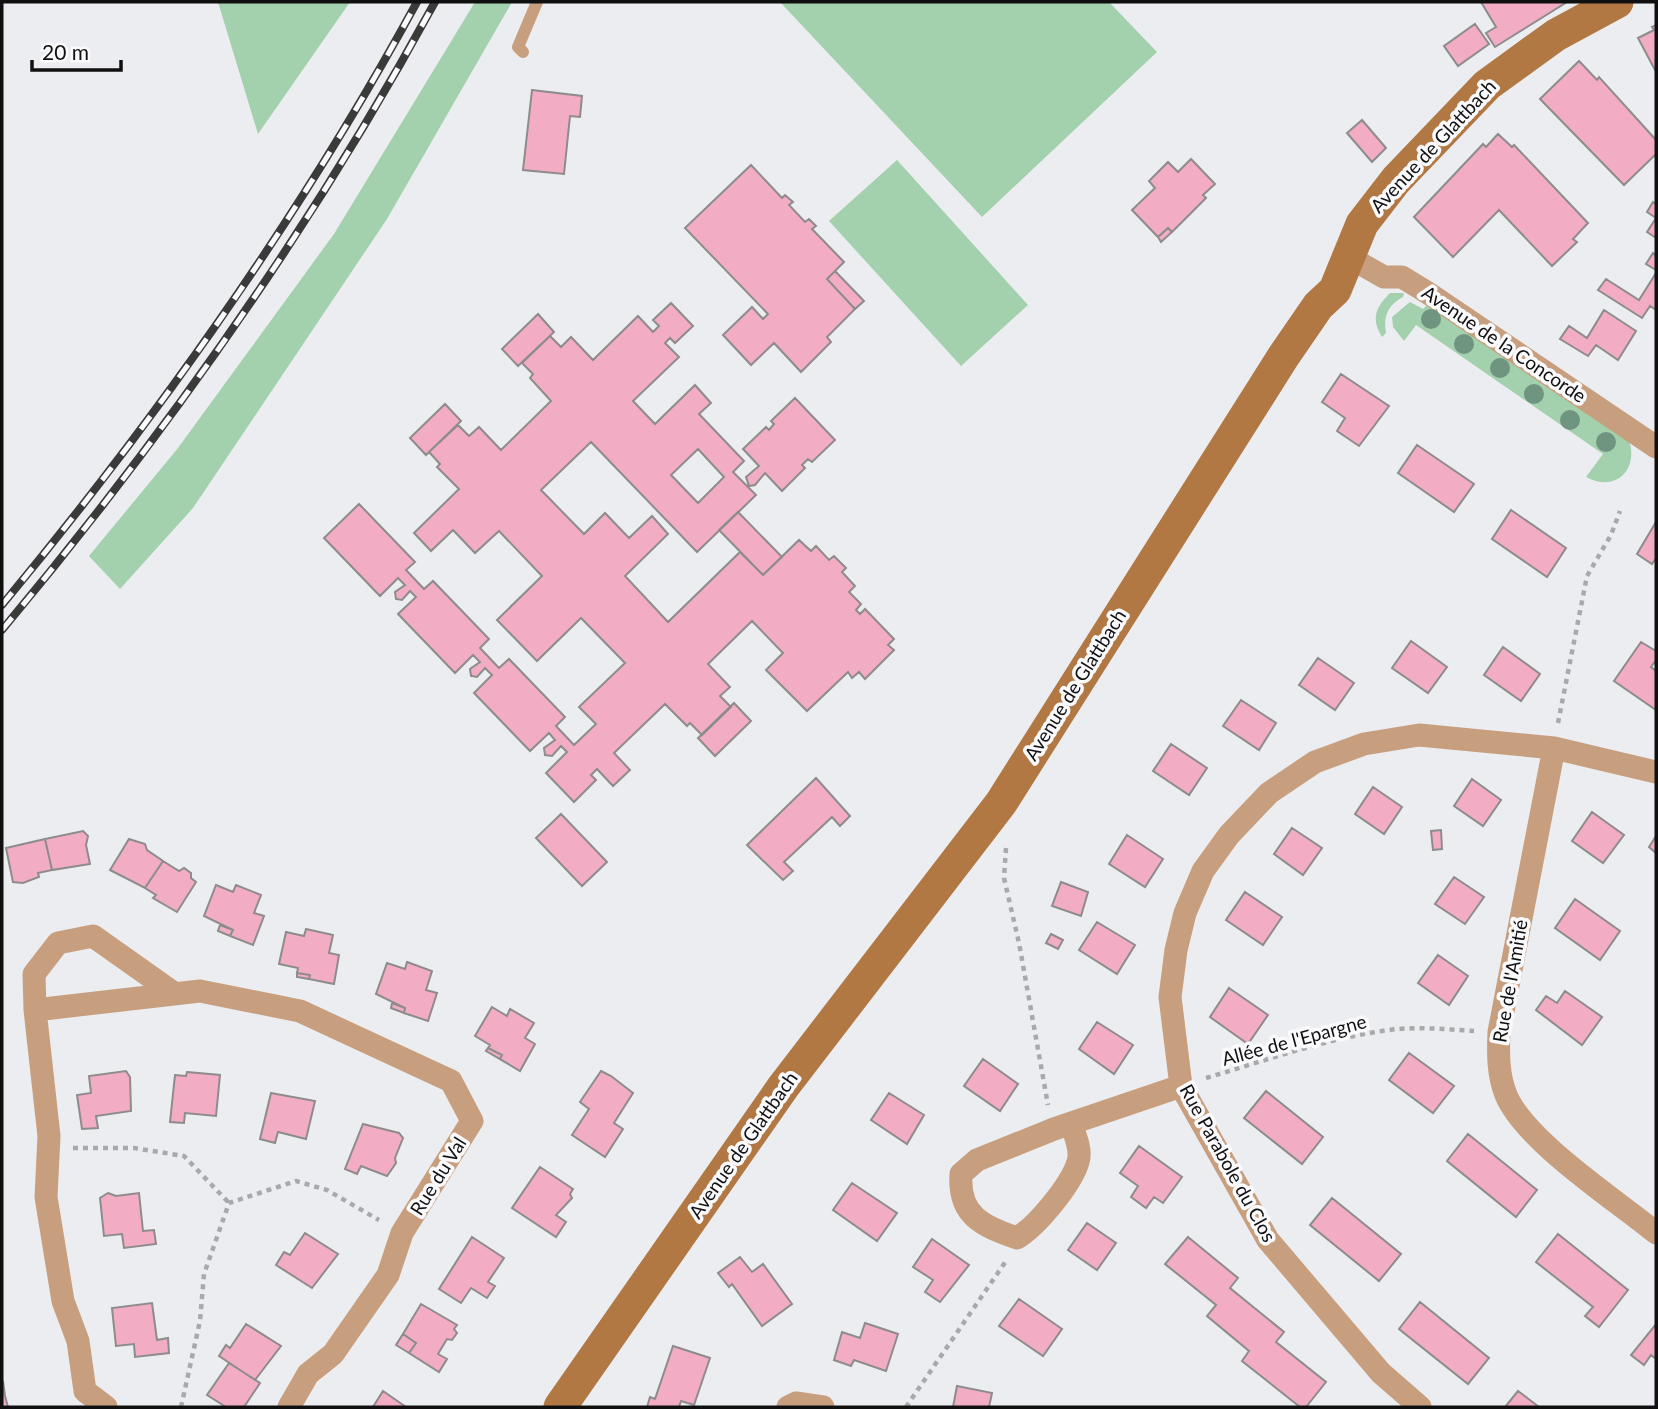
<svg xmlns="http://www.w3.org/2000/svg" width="1658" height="1409" viewBox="0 0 1658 1409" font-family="Lato,sans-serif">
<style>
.green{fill:#a3d0ad}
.building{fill:#f2adc5;stroke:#8e8b8c;stroke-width:2;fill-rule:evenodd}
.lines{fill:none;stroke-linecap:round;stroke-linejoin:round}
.path{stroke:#a8a9ab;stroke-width:4.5;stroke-dasharray:5 5;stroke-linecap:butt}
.lane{stroke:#c79f7e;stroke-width:12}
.street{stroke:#c79f7e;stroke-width:23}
.secondary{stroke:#b27844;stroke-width:33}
.rail-casing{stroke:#3a3a3b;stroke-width:8}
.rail{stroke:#fafafd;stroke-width:5;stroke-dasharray:16;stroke-linecap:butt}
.tree{fill:#6f9480}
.labels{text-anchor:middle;stroke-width:7;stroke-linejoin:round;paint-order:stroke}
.street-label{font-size:19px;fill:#101011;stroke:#fafafd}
</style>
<rect width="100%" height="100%" fill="#ecedf0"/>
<path class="green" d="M218,2h132l-92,132z
M475,2h37l-125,217 -194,289 -73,81 -31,-33 89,-108 156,-214z
M780,2h329l48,50 -175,165z
M897,160l131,145 -67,61 -132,-145z
M1390,293h14l-1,4c-15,8 -20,19 -17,36l-4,4c-11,-18 -7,-29 8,-44z
M1410,302l13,7 5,-5 201,136c10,30 -14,53 -43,37l17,-23 -187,-129 -12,16 -11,-14 -1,-10z"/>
<path class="building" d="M1481,2h86l-72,45 -9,-14 10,-6z
M1475,24l14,20 -31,22 -14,-20z
M1656,25v45h-1l-17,-32 16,-8 -2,-3z
M1579,61l18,19 2,-3 57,63v14l-32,31 -84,-86z
M532,90l50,6 -2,21 -10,-1 -6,58 -41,-4z
M1362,120l24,28 -14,14 -25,-29z
M1498,134l14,13 2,-2 74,78 -15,16 4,3 -25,24 -53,-56 -46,47 -39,-40 69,-73 3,3z
M1191,159l24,25 -12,11 3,3 -34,34 -4,-4 -10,9 -26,-27 23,-22 -6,-7 19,-19 10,10z
M751,165l31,33 3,-3 8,7 -4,3 16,17 4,-3 7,7 -4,3 32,33 -17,17 28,30 -28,28 4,5 -30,30 -27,-29 -23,22 -28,-30 29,-28 11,12 5,-5 -83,-86z
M1653,202l3,2v34l-9,-6 9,-14 -9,-6z
M1168,228l4,4 -11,10 -3,-5z
M1653,253l3,3v14l-10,-6z
M835,271l29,30 -9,8 -28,-30z
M1656,273v37l-6,-4 -8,12 -44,-28 8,-11 33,21z
M671,303l22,23 -18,17 -5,-5 -5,5 14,14 -46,44 22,23 40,-39 16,18 -12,11 45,47 -11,11 23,23 -59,57 -106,-110 -50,48 43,44 21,-21 24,25 23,-22 16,18 -43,42 43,46 72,-70 23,23 36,-35 12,11 5,-5 13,14 5,-4 12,12 -4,4 13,14 -6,6 12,12 -5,6 4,4 5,-5 29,30 -6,6 6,5 -29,29 -6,-7 -7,6 -4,-6 -41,39 -41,-41 17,-17 -31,-32 -44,43 22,23 -10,9 11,11 -29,28 -12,-12 -3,3 -22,-22 -51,49 16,17 -17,16 -16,-17 -6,6 5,5 -22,22 -28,-29 21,-21 -6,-6 -9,10 -7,-1 -1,-7 11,-8 -6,-7 -19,18 -56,-58 18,-18 -7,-7 -8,9 -6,-1 -1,-7 10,-7 -7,-7 -18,18 -57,-59 18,-17 -6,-6 -8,9 -6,-1 -1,-7 10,-7 -7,-7 -18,18 -56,-58 35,-34 56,58 -9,8 18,19 9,-8 56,58 -9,9 19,20 10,-9 56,58 -9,9 18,19 22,-21 -17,-17 46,-44 -44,-45 -44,43 -40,-41 45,-44 -43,-45 -24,22 -22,-23 -22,21 -17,-18 45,-44 -22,-22 3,-3 -11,-12 29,-27 11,11 10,-9 22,23 50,-49 -21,-23 3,-4 -11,-11 28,-27 11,11 10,-10 22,23 45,-44 15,16 6,-6 -6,-6zM698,449l26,28 -26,26 -27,-28z
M1604,310l32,21 -18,29 -22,-15 -8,11 -28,-17 9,-13 18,12z
M538,314l16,18 -36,34 -16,-17z
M1341,374l48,32 -30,40 -22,-15 8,-13 -23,-16z
M795,398l40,42 -23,22 -4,-3 -6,6 3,3 -23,23 -17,-18 -10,12 -6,1 -3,-9 13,-11 -16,-17 23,-22 3,3 5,-6 -3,-3z
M445,404l16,17 -35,34 -16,-17z
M1417,445l57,39 -20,28 -56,-39z
M1511,510l55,38 -19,29 -55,-38z
M738,512l44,45 -19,18 -44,-45z
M1656,522v36l-4,6 -15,-10z
M1411,641l36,26 -19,26 -36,-25z
M1641,642l15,9v9l-5,7 5,4v39l-42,-29z
M1503,647l37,27 -19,27 -37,-26z
M1318,658l36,25 -19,27 -36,-25z
M1241,700l35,23 -17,27 -36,-24z
M734,703l17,18 -36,35 -17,-18z
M1171,744l36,24 -18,27 -36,-24z
M816,778l34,38 -10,10 -8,-9 -48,45 9,9 -10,9 -36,-35z
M1472,779l29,21 -18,26 -29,-20z
M1373,787l29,20 -18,27 -29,-20z
M1592,812l32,23 -21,28 -31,-22z
M561,814l46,48 -25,24 -46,-48z
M1292,828l30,20 -19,27 -29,-21z
M1441,830l1,19 -9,1 -2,-19z
M83,831l5,5 -2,9 4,19 -38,6 -7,-31z
M1127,835l36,24 -18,28 -36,-23z
M1656,836v17l-7,-6z
M45,839l7,31 -14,3 1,4 -16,6 -10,-1 -7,-34z
M129,839l16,5 2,6 16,11 -18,27 -35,-18z
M163,861l16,10 5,-3 7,5v5l5,4 -19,30 -24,-14 3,-3 -11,-7z
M1454,877l30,20 -19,27 -30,-20z
M1061,882l27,10 -7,24 -29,-10z
M216,885l17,7 3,-7 25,10 -7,18 10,3 -11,29 -23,-9 3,-6 -29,-14z
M1245,892l37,25 -19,28 -37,-25z
M1575,899l45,32 -20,29 -45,-32z
M1097,922l38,23 -18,29 -38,-24z
M220,925l13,5 -3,6 -12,-5z
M306,929l27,6 -4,18 10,2 -5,29 -25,-5 1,-4 -13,-2 1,-5 -19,-4 7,-32 18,4z
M1051,934l12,6 -5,9 -12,-6z
M1438,955l30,21 -19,29 -31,-22z
M407,962l25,9 -6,19 11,3 -9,28 -24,-8 1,-5 -29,-14 11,-31 18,6z
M297,973l13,2 -1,4 -12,-2z
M1229,988l39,27 -20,29 -38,-27z
M1565,991l37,26 -20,28 -46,-35 10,-14 11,7z
M392,1003l13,5 -1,5 -13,-5z
M492,1007l15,9 3,-7 24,14 -9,15 10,6 -15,27 -20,-12 2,-4 -14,-7 2,-3 -15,-9z
M1097,1022l36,23 -19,29 -35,-25z
M488,1048l14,7 -2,4 -14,-8z
M1409,1053l45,33 -21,27 -44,-33z
M983,1059l35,25 -18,27 -36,-25z
M126,1071l4,6 1,34 -35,5 2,12 -16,1 -5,-34 14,-2 -2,-17z
M601,1071l10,5 22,17 -19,30 9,6 -18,28 -33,-22 17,-26 -9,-7z
M187,1072l33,3 -4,41 -31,-3 -1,10 -14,-1 5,-47 11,1z
M1266,1091l57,46 -21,27 -58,-46z
M271,1093l44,8 -9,38 -28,-7 -3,11 -15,-4z
M889,1093l35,22 -17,29 -36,-24z
M363,1124l36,9 4,5 -8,20 1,5 -9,13 -26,-10 -4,8 -12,-5z
M1468,1134l69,56 -21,27 -69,-56z
M1139,1146l43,31 -19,26 -9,-6 -8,11 -15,-11 7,-11 -18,-13z
M540,1167l33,22 -3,5 2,4 -16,17 10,7 -10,15 -44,-29z
M852,1183l45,30 -20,28 -44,-31z
M108,1193l8,3 23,-3 4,38 11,-1 2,14 -32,4 -2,-14 -18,2 -4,-38z
M1332,1198l69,56 -22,27 -69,-56z
M1087,1223l29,20 -19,27 -29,-20z
M305,1233l33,21 -26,34 -36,-23 8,-13 6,3z
M1558,1234l70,56 -29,37 -14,-11 8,-9 -57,-45z
M472,1237l32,21 -16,24 7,4 -8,12 -16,-10 -10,15 -22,-14z
M1188,1237l50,41 -8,10 54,44 -8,10 50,40 -20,25h-6l-58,-46 7,-10 -42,-35 9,-11 -51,-41z
M932,1239l37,26 -29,37 -15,-10 8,-12 -20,-13z
M740,1257l12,15 11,-8 29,40 -30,22 -30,-42 -3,3 -11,-14z
M1019,1299l43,30 -19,27 -44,-30z
M1420,1302l69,56 -21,26 -69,-55z
M152,1303l5,37 11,-2 1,15 -34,4 -1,-13 -18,2 -4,-38z
M421,1304l36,21 -3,4 3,4 -5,7 -5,-1 -9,15 9,5 -8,13 -30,-19 7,-10 -13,-9z
M865,1323l33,11 -12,37 -32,-11 -3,6 -17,-6 8,-28 18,6z
M246,1324l35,22 -26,34 -36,-24 7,-11 4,3z
M1656,1324v35l-5,-4 -7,10 -13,-10z
M403,1334l13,9 -7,10 -13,-8z
M673,1346l37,12 -16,47 -13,-4 -2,6h-32l3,-10 5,2z
M229,1363l31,20 -16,24h-18l-19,-12z
M3,1381l2,15 3,11h-6z
M957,1386l35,7 -3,14h-36z
M383,1391l23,16h-33z
M1518,1391l21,16h-34z"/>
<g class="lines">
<path class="path" d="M1558,723l29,-147 24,-41 9,-24
M1006,848l-2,30 15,65 29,162
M1206,1078c58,-17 116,-38 176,-47 30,-5 61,-2 92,0
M73,1148h61l50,8 45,47
M181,1407l19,-86 4,-47 25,-71 67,-22 31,9 52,30
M906,1407l100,-146"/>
<path class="lane" d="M523,52l-5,-5 19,-45"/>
<path class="street" d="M1347,256l37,21h18l26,16 228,154
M1554,748l-55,284c-1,22 -1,43 7,63 19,46 110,105 150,138
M35,1010l-1,-36 24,-31 35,-7 82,58
M1071,1124c4,11 11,26 7,38 -7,23 -41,64 -61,76 -34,-12 -59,-22 -56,-64l16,-14 77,-31 127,-43
M106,1407l-21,-16 -7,-50 -15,-40 -17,-104 3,-61 -14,-126 165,-19 100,20 151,70 21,40 -70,112 -14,42 -55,79 -25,20 -19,33
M788,1407l8,-4 27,4
M1420,1407l-39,-34 -113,-133 -87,-154 -11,-89 6,-47 9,-37 18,-42 26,-36 40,-42 46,-31 49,-18 55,-9 135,13 102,24"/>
<path class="secondary" d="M560,1407l223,-320 218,-284 282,-446 35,-51 17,-16 27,-66 34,-44 91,-95 69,-50 61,-33"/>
<g class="rail-casing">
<path id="rail" d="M2,605c156,-188 298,-388 415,-603
M2,630c164,-196 311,-404 433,-628"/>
</g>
<use href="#rail" class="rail"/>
</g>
<g class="tree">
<circle cx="1431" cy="319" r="10"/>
<circle cx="1464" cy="344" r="10"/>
<circle cx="1500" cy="368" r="10"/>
<circle cx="1534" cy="394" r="10"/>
<circle cx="1570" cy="420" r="10"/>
<circle cx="1606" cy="442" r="10"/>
</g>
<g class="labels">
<g class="street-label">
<text transform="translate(1433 146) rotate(-47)" y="7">Avenue de Glattbach</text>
<text transform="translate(1504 344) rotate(34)" y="7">Avenue de la Concorde</text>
<text transform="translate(1075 685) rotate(-58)" y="7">Avenue de Glattbach</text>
<text transform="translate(1510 981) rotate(-80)" y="7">Rue de l'Amitié</text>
<text transform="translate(1294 1040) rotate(-15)" y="7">Allée de l'Epargne</text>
<text transform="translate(743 1145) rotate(-55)" y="7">Avenue de Glattbach</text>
<text transform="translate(1228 1163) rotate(61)" y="7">Rue Parabole du Clos</text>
<text transform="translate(438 1176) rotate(-58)" y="7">Rue du Val</text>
</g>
</g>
<rect width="1658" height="1409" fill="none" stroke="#101011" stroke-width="7"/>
<path d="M32 60v10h89v-10" fill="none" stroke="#101011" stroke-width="3.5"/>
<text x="42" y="60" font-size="21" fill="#101011" stroke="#fafafd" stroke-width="5" paint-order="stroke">20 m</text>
</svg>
